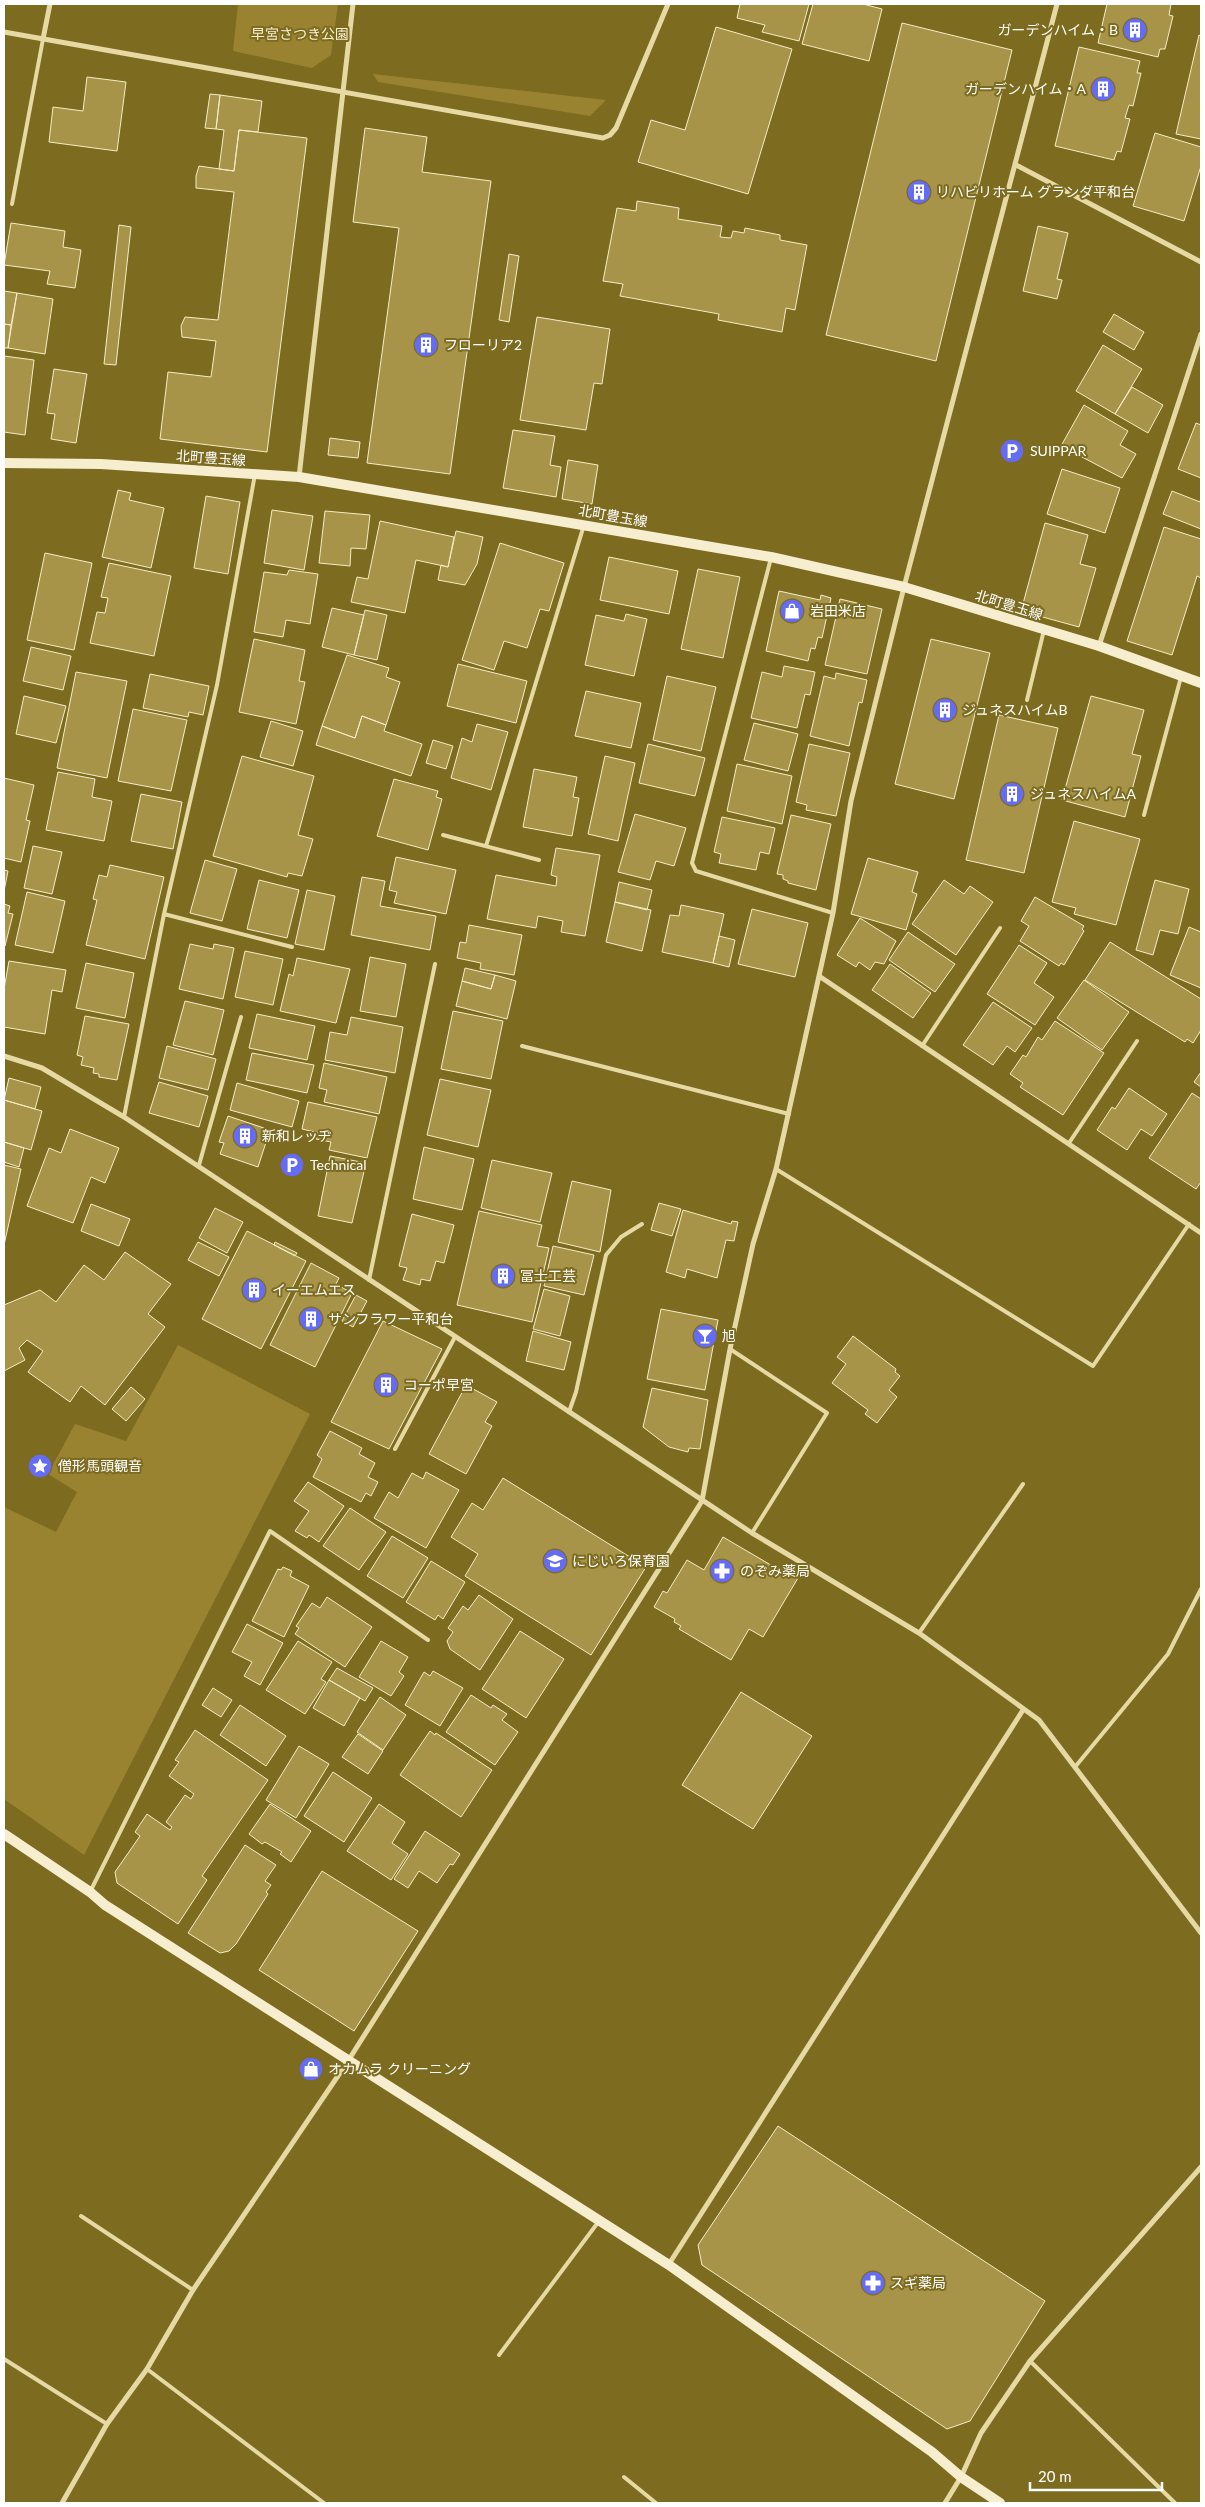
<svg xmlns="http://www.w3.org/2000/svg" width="1205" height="2507" viewBox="0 0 1205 2507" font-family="Lato,'Noto Sans JP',sans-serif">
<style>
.green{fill:#998330}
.building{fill:#a79449;stroke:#f5ecc7}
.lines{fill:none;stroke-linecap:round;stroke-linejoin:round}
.lane{stroke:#e7d9a4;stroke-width:4}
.street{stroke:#e7d9a4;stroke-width:5}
.secondary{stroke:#f6eece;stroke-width:10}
.labels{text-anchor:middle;stroke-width:4;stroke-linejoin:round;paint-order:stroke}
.poi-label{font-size:14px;fill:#fff;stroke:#7d6b20;text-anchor:start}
.park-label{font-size:14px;fill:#f6eecd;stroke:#7d6b20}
.street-label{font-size:14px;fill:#fff;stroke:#7d6b20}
</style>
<rect width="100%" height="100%" fill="#7d6b20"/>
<path class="green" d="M238,4h100l-7,51 -19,13 -79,-17z
M373,74l233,26 -16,16 -212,-34z
M178,1345l132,69 -226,441 -80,-56v-292l52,25 21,-40 -29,-18 27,-50 51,17z"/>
<path class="building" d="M740,4h69l-10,37 -37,-9 3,-7 -28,-7z
M813,4h50l19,5 -13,52 -67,-17z
M1107,4h64l-2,11 4,1 -8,33h-5l-2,8 -60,-14z
M902,23l110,27 -76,311 -110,-26z
M716,27l76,22 -44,145 -110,-32 13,-42 34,10z
M1199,35l2,1v103l-25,-5z
M1079,47l61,14 -3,12h4l-8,33 -4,-1 -4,13 5,1 -9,33 -4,-1 -3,9 -59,-14z
M87,77l39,5 -9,69 -68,-9 4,-35 30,4z
M210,94l10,1 -4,34 -11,-1z
M220,95l42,6 -4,31 -19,-2 -5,41 -15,-2 5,-39 -8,-1z
M365,128l62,9 -5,35 69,9 -41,293 -83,-11 32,-235 -46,-6z
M239,130l68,8 -40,314 -107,-13 8,-67 43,5 5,-36 -34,-4 -1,-11 4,-9 33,3 16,-128 -38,-4v-12l3,-10 35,5z
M1155,133l46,14v19l-17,55 -51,-15z
M637,201l42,7 -1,11 44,7 -2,11 11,1 2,-7 11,2 1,-5 35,7v5l27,5 -12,65 -9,-2 -4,24 -64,-12 1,-6 -99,-18 3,-12 -20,-3 14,-73 19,3z
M11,223l54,8 -2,16 18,3 -6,38 -28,-4 3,-13 -46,-6z
M119,225l12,2 -15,138 -12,-1z
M1038,226l30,7 -11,46 5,1 -5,19 -34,-8z
M509,254l10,2 -10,66 -10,-2z
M4,291l13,2 -6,32 -7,-1z
M17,293l36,6 -8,55 -37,-6z
M1114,314l30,18 -10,18 -31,-18z
M537,317l73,12 -8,55 -8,-1 -8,47 -66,-10z
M4,324l7,1 -3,23h-4z
M1103,345l39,24 -27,45 -39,-23z
M4,356l30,4 -9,75 -21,-3z
M54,369l33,5 -11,69 -25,-4 4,-25 -8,-1z
M1132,387l31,18 -15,28 -33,-19z
M1084,405l44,26 -8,14 16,9 -14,24 -61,-32z
M1196,423l5,2v53l-23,-9z
M513,430l42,6 -5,29 11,2 -5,30 -53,-9z
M330,438l30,4 -2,16 -30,-3z
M568,460l30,5 -6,39 -30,-5z
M1062,469l58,19 -15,45 -58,-19z
M118,490l13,3 -2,7 35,8 -13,60 -49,-11z
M1172,491l28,11 1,-5v32l-38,-15z
M206,496l34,6 -12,72 -34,-6z
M272,510l41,6 -9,54 -40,-7z
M325,511l45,4 -4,34 -15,-1 -1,18 -31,-3z
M380,521l74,16 -6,30 -32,-7 -11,53 -54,-11 6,-25 11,2z
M1045,523l43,12 -8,29 16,4 -17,59 -58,-16z
M1164,527l37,12v39l-4,-2 -25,79 -45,-14z
M456,531l27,6 -6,27 -12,21 -27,-5 3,-15 7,2z
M500,543l64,20 -15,48 -9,-2 -13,39 -23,-7 -10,29 -32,-10z
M45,553l47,10 -18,87 -47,-10z
M609,557l69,14 -9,43 -69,-14z
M109,563l62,13 -17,80 -64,-13 7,-31 8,1 3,-15 -7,-1z
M698,569l42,8 -17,81 -42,-9z
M289,570l29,4 -8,50 -24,-4 -3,17 -29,-5 10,-60 23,3z
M779,591l41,9 1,-5 10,3 -9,40 -4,-1 -3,12 -4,-1 -3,13 -42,-10z
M840,599l42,10 -15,65 -42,-9z
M332,608l32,7 -10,40 -32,-8z
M365,610l22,5 -10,45 -23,-5z
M626,614l21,5 -13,57 -49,-11 11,-50 28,6z
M254,639l51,11 -6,31 6,1 -9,42 -57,-12z
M931,639l59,14 -36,146 -59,-15z
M31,647l40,9 -8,34 -40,-9z
M347,655l42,13 -3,9 14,5 -14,43 -24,-9 -7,22 -33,-12z
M458,664l69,17 -11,42 -69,-17z
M784,666l31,6 -5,23 -5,-1 -8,34 -46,-10 11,-46 20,5z
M76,672l51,9 -20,97 -50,-10z
M836,673l31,7 -5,23 -3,-1 -10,44 -39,-10 14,-60 11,3z
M150,674l59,12 -6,29 -14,-3 -1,5 -45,-9z
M667,676l49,11 -15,64 -48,-11z
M586,691l55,12 -10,45 -56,-12z
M24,696l42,10 -10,37 -40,-9z
M1091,696l53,14 -12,44 9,2 -16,61 -63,-17z
M133,709l54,11 -16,71 -53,-10z
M999,715l59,13 -34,145 -58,-13z
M362,716l24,9 -2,6 38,13 -11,32 -95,-31 6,-19 33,12z
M271,721l32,10 -10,35 -33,-9z
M754,723l44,11 -10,37 -44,-11z
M477,724l31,8 -17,58 -40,-12 11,-40 10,4z
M433,740l20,6 -7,23 -20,-6z
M648,744l57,14 -10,38 -56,-13z
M809,744l41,9 -14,63 -30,-6 1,-5 -11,-3z
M242,756l72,20 -16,59 15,4 -11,37 -14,-3 -1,4 -74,-21z
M605,756l30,7 -17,78 -30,-7z
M737,764l55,12 -10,48 -55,-13z
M534,769l43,8 -4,20 6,1 -7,38 -49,-9z
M58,772l37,7 -3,18 20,4 -8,40 -58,-11z
M4,778l30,7 -8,35 4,1 -9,41 -17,-4z
M394,779l44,12 -2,6 6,2 -14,51 -51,-14z
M141,794l41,8 -9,47 -42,-8z
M635,814l51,14 -12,38 -18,-5 -6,19 -32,-8z
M791,815l40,9 -15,66 -28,-7v-2l-5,-2v-4l-6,-1z
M722,817l53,11 -6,26 -9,-2 -4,18 -37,-7 2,-9 -7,-2z
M1074,821l66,18 -24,86 -42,-11 2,-6 -24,-6z
M33,846l29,6 -10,42 -28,-6z
M556,848l44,7 -15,81 -24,-4 2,-11 -25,-5 -2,12 -49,-9 9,-44 60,11 1,-9 -6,-2z
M396,857l60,13 -10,44 -52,-11 3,-11 -8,-2z
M868,858l50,14 -6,20 5,2 -11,36 -55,-16z
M205,860l32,9 -15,52 -32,-8z
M110,865l54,12 -19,82 -59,-14 11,-45 -4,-1 6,-24 8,2z
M4,870l4,1 -4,20z
M362,877l23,4 -5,25 56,10 -6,34 -79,-15z
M259,880l40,10 -12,48 -40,-9z
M944,880l20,14 6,-8 23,16 -37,53 -44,-31z
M1155,880l34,9 -11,45 -18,-4 -7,25 -17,-5z
M619,882l33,8 -5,20 -32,-8z
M307,890l28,6 -11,54 -29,-6z
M27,892l38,9 -12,52 -38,-8z
M1035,897l49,29 -2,3 2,2 -20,34 -3,-2 -2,3 -39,-25 9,-15 -8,-5z
M615,902l36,8 -9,41 -36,-9z
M4,904l6,2 -2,7 5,1 -8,32z
M681,905l43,9 -11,49 -51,-11 8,-37 9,1z
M752,909l56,14 -13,54 -57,-13z
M860,918l36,23 -12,23 -9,-2 -5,8 -11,-8 -3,5 -19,-12z
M469,925l53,10 -8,40 -34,-6 1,-6 -24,-5 3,-16 6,1z
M1189,927l12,5v56l-31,-13z
M908,932l47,32 -20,28 -46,-32z
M719,936l16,4 -6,27 -16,-4z
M1110,942l91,57v31l-8,13 -6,-4 -2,3 -100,-62z
M190,944l23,5 1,-5 20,4 -11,51 -44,-10z
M1019,945l28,18 -13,20 20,14 -19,28 -48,-31z
M245,951l38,8 -10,46 -38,-8z
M370,957l36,7 -10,53 -36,-6z
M297,958l53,11 -14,54 -56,-12 9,-37 4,2z
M9,961l57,9 -4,22 -10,-2 -7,44 -41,-7v-38z
M86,963l48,10 -9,45 -49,-10z
M890,964l41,29 -18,25 -41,-28z
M465,968l30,7 -4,14 -29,-8z
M495,975l21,6 -9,38 -51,-13 6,-25 29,8z
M1084,980l45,32 -27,38 -45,-32z
M185,1001l39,9 -11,45 -40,-10z
M993,1002l39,26 -17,24 -8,-6 -14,19 -30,-20z
M453,1011l50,10 -12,58 -50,-10z
M257,1014l58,12 -8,34 -58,-12z
M85,1016l44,8 -12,56 -18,-3v-3l-6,-1 1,-5 -13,-3 2,-8 -6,-2z
M351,1017l52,10 -8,46 -70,-13 5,-28 17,3z
M1055,1021l49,32 -41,62 -43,-28 3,-4 -13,-9 13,-19 3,2 12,-20 4,3z
M167,1046l49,13 -8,31 -49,-12z
M252,1053l62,12 -7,28 -61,-13z
M324,1063l63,14 -8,37 -55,-12 3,-12 -8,-2z
M1201,1072v15l-7,-5z
M9,1078l32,9 -6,22 -31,-9z
M440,1079l51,11 -13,57 -51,-12z
M159,1082l49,14 -9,31 -50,-14z
M237,1083l62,18 -7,26 -62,-17z
M1129,1088l38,26 -15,22 -11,-7 -14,21 -30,-20 15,-23 3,2z
M1192,1093l9,6v83l-5,7 -47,-31z
M4,1100l38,11 -11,39 -27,-8z
M308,1102l69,15 -10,41 -38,-8 2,-8 -15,-3 3,-6 -17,-4z
M228,1116l42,14 -12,37 -38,-13 4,-11 -5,-1z
M70,1129l49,19 -14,35 -14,-6 -18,46 -46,-17 22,-58 12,5z
M4,1142l20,6 -5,19 -15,-5z
M424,1147l50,12 -12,51 -49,-11z
M330,1156l36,7 -14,60 -34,-7z
M492,1160l60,13 -12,49 -59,-14z
M4,1165l17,4 -17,76z
M572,1181l39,9 -11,62 -42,-10z
M659,1203l22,6 -9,27 -21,-6z
M91,1204l39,15 -11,27 -38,-15z
M215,1208l28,14 -16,31 -28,-15z
M683,1210l48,14 1,-3 6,1 -4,19 -8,-1 -9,38 -30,-9 -2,9 -19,-6z
M479,1211l63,14 -5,21 12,2 -17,74 -75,-17z
M412,1214l42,11 -10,38 -8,-2 -6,20 -9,-2 -1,6 -17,-5 4,-12 -8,-2z
M247,1231l59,30 -45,88 -59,-30z
M198,1242l31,15 -10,19 -31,-16z
M275,1242l22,11 -2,3 -21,-11z
M553,1246l41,9 -10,40 -40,-9z
M125,1252l46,32 -23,30 17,13 -60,78 -24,-19 -11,16 -42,-30 15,-21 -16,-11 -8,8 6,12 -21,11v-66l36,-15 16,12 28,-37 20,15z
M311,1263l28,15 -3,6 16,9 -37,74 -45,-22z
M544,1289l26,7 -10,40 -27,-7z
M356,1295l11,6 -14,26 -11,-6z
M661,1309l57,11 -13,70 -58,-11z
M383,1321l59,28 -53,100 -58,-27z
M533,1331l38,11 -7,28 -38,-9z
M853,1336l43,33 -1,3 5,4 -11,14 8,7 -20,26 -12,-9 3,-4 -36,-27 14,-19 -9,-7z
M466,1385l31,17 -12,20 7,4 -26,48 -37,-20z
M131,1387l14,12 -19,22 -14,-12z
M652,1388l56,12 -8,49 -11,-1 -1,4 -19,-5 -26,-20z
M330,1431l32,17 -3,6 16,9 -7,14 10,5 -7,14 -5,-3 -5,9 -48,-25 9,-18 -5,-4z
M426,1472l33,18 -33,58 -52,-30 15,-26 9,6 14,-25 11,6z
M503,1478l143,89 -55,88 -126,-79 13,-22 -27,-17 21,-34 11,7z
M308,1482l36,24 -25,36 -10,-7 -2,3 -12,-7 14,-20 -15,-10z
M350,1508l36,24 -27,38 -36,-24z
M392,1536l36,22 -25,40 -36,-22z
M723,1537l58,34 1,-2 16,9 -35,59 -14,-8 -18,31 -52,-31 2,-3 -7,-4 1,-3 -21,-12 9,-16 4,2 20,-33 17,10z
M431,1561l34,21 -22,37 -5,-4 -3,5 -29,-18z
M283,1567l9,4 -2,5 19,10 -25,51 -32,-16 26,-52 3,1z
M479,1595l34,24 -33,51 -30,-21 -3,-8 6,-9 -5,-4 15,-22 5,4z
M327,1597l45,30 -27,40 -50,-33 4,-6 -3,-2 16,-23 8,5z
M247,1624l36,19 -23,42 -16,-9 8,-14 -20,-10z
M520,1631l44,28 -38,59 -44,-29z
M298,1641l34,21 -11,17 5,3 -21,32 -39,-24z
M381,1641l27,16 -9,15 5,4 -13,20 -32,-19z
M337,1668l36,20 -8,13 -36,-21z
M433,1671l30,17 -23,38 -35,-21 19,-33 6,4z
M329,1680l31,18 -16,28 -31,-18z
M213,1688l19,12 -11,17 -19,-12z
M741,1692l71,44 -59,93 -71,-44z
M471,1695l20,13 2,-3 14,9 -5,6 16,12 -23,33 -49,-33z
M380,1697l26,18 -23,35 -26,-18z
M240,1705l46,31 -20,30 -46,-31z
M195,1730l73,50 -66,96 5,4 -29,44 -61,-41 -2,-11 25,-36 -5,-4 12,-18 23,16 2,-3 -6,-5 19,-27 6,4 3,-5 -25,-18 10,-14 -4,-2z
M430,1731l5,4 1,-2 56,37 -31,47 -61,-42z
M358,1734l25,17 -15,23 -26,-17z
M299,1746l30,18 -33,54 -30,-18z
M333,1772l39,26 -28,44 -40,-26z
M270,1804l41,27 -20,31 -11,-8 2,-2 -17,-10 -3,2 -13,-10z
M379,1804l26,18 -13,21 16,11 -17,26 -44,-29z
M425,1831l35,23 -7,11 -3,-1 -13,19 -18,-12 -11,17 -14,-9z
M245,1845l31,20 -11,16 6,4 -5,7 2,2 -32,50 -7,7 -9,2 -32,-20z
M322,1871l96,60 -64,100 -95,-61z
M778,2126l267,175 -75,120 -23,8 -245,-164 -4,-20z"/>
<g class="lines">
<path class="lane" d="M12,204l31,-165
M771,558l-79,305 4,8 137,42
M1027,700l17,-70
M1144,815l37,-138
M443,835l96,25
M486,846l98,-321
M164,914l128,33
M522,1046l267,68
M922,1046l78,-118
M124,1117l40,-203 53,-229 38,-211
M1069,1143l68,-102
M199,1165l42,-148
M776,1169l317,197 96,-142
M369,1280l66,-316
M730,1349l97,64 -75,120
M569,1412l7,-20 30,-137 15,-18 21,-13
M395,1449l60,-112
M919,1633l104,-149
M1075,1767l93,-113 33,-65
M91,1890l179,-359 158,109
M81,2216l112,74
M499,2355l100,-134
M4,2359l103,65
M1030,2361l145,142
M147,2369l177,134
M624,2477l32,26"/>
<path class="street" d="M4,32l599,106 7,-3 6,-7 52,-124
M43,39l7,-35
M1016,165l185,97
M299,477l54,-473
M1099,646l102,-312
M819,976l382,257
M4,1056l38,12 82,49 628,416 167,100 120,87 162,213
M669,2264l354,-554
M62,2503l45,-79 40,-55 46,-79 155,-229 354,-560 28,-152 23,-105 23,-75 57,-256 18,-112 53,-214 153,-583
M945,2503l16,-26 20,-44 49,-72 171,-194"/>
<path class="secondary" d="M4,463l97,1 198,13 472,80 133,30 195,59 102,37
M4,1834l86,58 15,13 564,360 263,187 29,25 39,26"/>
</g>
<defs>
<g id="building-disc" transform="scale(1.25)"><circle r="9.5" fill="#646bf4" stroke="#7d6b20"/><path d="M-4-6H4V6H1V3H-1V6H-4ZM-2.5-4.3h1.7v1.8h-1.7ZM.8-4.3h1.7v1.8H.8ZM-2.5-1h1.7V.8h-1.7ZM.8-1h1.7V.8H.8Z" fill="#fff"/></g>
<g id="parking-disc" transform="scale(1.25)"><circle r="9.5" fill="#646bf4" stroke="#7d6b20"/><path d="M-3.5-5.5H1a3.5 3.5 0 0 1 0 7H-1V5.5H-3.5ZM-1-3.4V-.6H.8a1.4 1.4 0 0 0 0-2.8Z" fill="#fff"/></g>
<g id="shop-disc" transform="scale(1.25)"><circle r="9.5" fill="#646bf4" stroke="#7d6b20"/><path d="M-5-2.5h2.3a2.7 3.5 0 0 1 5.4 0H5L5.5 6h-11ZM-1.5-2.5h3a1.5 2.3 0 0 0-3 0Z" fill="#fff"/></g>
<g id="bar-disc" transform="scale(1.25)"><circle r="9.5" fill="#646bf4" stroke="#7d6b20"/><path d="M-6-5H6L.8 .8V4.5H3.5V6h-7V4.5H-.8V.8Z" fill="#fff"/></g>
<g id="sight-disc" transform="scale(1.25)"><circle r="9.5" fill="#646bf4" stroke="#7d6b20"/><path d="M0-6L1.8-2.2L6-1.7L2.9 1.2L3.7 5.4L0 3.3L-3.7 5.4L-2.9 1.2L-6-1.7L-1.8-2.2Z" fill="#fff"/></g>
<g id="school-disc" transform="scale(1.25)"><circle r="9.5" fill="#646bf4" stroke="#7d6b20"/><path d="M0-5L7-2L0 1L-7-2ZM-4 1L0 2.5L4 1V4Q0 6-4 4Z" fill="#fff"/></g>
<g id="pharmacy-disc" transform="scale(1.25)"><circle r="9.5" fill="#646bf4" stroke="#7d6b20"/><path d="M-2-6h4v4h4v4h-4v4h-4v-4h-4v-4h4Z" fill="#fff"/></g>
</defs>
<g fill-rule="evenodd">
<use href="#building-disc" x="1135" y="30"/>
<use href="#building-disc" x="1103" y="89"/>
<use href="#building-disc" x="919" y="192"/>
<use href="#building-disc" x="426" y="345"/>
<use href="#parking-disc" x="1012" y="451"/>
<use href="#shop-disc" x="792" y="611"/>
<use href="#building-disc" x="945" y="710"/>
<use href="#building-disc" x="1012" y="794"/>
<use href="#building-disc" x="245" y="1136"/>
<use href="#parking-disc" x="292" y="1165"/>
<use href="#building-disc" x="503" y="1276"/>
<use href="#building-disc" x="254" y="1290"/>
<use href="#building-disc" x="311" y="1319"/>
<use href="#bar-disc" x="705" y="1336"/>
<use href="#building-disc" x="386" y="1385"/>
<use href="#sight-disc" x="40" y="1466"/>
<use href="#school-disc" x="555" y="1561"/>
<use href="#pharmacy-disc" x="722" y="1571"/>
<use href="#shop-disc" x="311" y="2069"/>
<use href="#pharmacy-disc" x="873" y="2283"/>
</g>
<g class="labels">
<g class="poi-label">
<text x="1118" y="35" text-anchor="end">ガーデンハイム・B</text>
<text x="1086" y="94" text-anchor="end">ガーデンハイム・A</text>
<text x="936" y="197">リハビリホーム グランダ平和台</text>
<text x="444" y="350">フローリア2</text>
<text x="1030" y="456">SUIPPAR</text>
<text x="810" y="616">岩田米店</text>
<text x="962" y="715">ジュネスハイムB</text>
<text x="1030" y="799">ジュネスハイムA</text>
<text x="262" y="1141">新和レッヂ</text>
<text x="310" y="1170">Technical</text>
<text x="520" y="1281">冨士工芸</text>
<text x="272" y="1295">イーエムエス</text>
<text x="328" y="1324">サンフラワー平和台</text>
<text x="722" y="1341">旭</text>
<text x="404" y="1390">コーポ早宮</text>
<text x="58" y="1471">僧形馬頭観音</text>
<text x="572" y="1566">にじいろ保育園</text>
<text x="740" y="1576">のぞみ薬局</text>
<text x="328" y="2074">オカムラ クリーニング</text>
<text x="890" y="2288">スギ薬局</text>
</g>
<g class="park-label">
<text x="300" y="39">早宮さつき公園</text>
</g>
<g class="street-label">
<text transform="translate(211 458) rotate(4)" y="5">北町豊玉線</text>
<text transform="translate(613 516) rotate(10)" y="5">北町豊玉線</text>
<text transform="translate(1009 605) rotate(17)" y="5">北町豊玉線</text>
</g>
</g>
<rect width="1205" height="2507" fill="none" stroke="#ffffff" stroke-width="10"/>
<path d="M1030 2482v8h132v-8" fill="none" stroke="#ffffff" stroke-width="2.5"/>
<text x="1038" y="2482" font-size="15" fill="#ffffff" stroke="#7d6b20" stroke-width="4" paint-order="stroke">20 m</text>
</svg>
